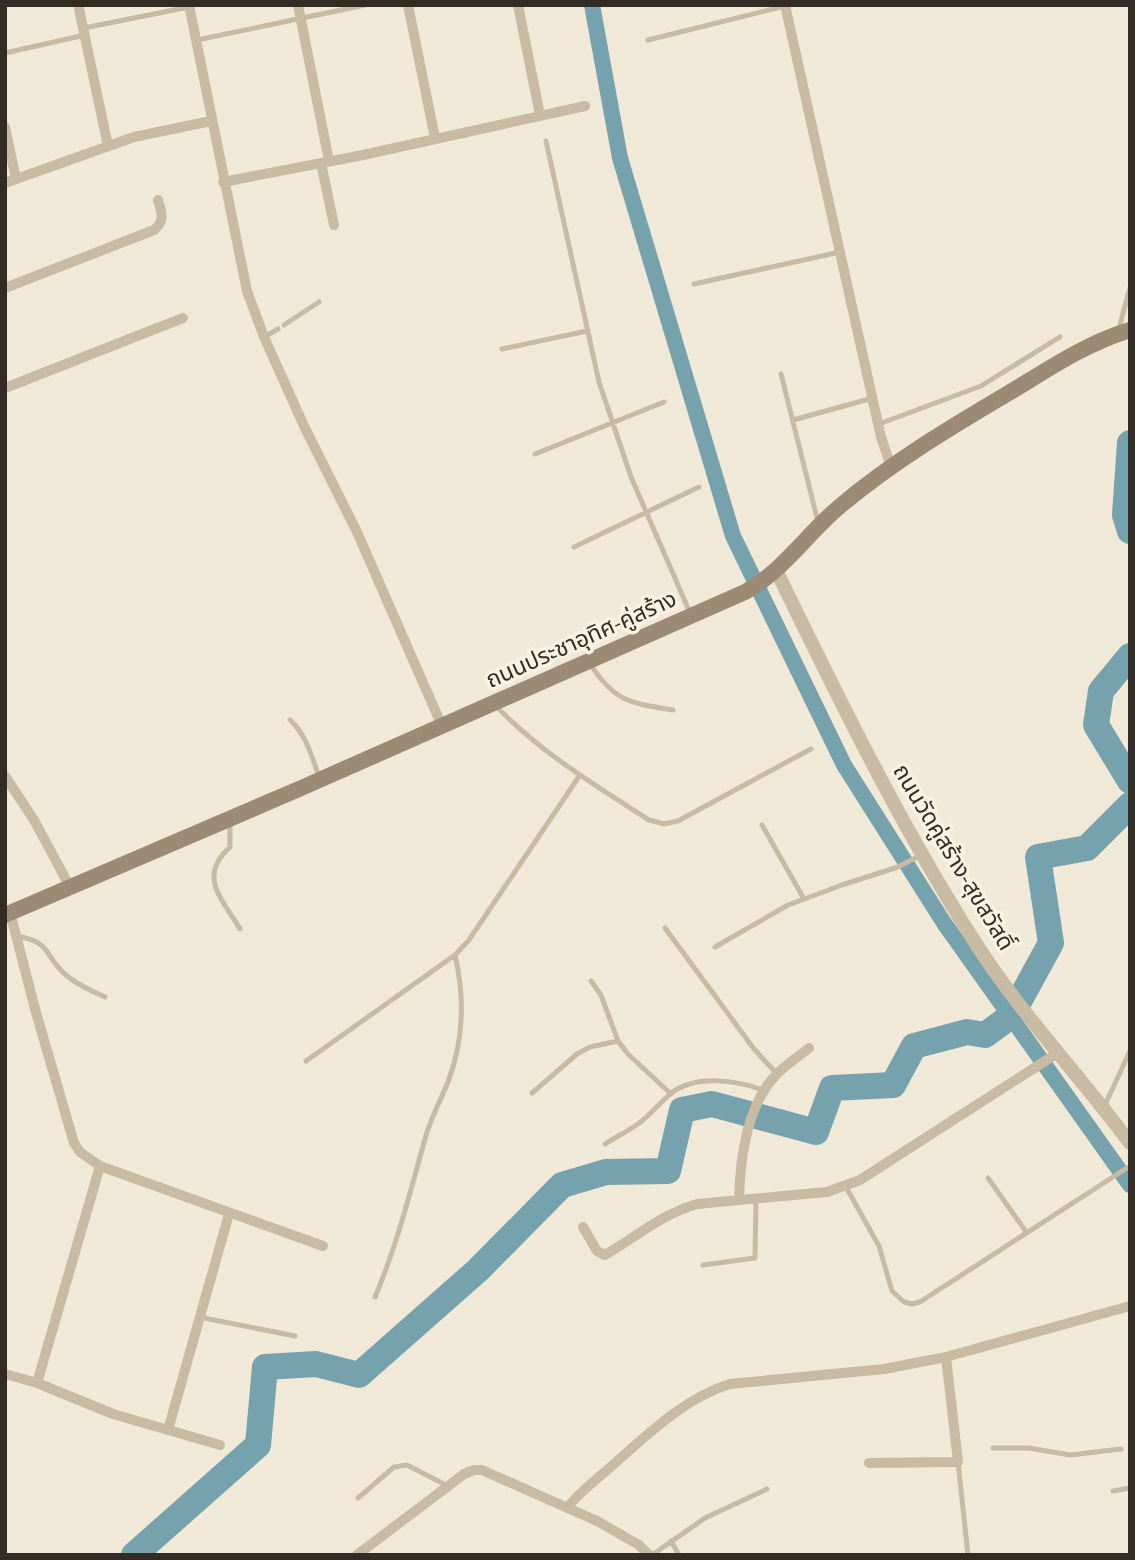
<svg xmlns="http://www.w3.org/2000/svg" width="1135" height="1560" viewBox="0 0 1135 1560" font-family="'Source Sans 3','Noto Sans Thai',sans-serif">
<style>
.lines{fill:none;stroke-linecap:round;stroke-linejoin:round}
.canal{stroke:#76a2ad;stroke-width:16}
.river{stroke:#76a2ad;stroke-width:26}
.service{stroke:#c8baa3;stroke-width:5}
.minor{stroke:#c8baa3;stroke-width:10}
.tertiary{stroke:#c8baa3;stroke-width:14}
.secondary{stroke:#9c8a75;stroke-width:16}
.labels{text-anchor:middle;stroke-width:7;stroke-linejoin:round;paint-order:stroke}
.street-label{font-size:23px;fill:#332c25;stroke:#f9f2e3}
</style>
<rect width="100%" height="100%" fill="#f1e9d7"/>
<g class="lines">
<path class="canal" d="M592,5l28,153 113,378 111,229 100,158 186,262"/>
<path class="river" d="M1130,443l-5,72 5,16
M1130,656l-29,35 -5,34 34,56
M134,1555l124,-110 7,-78 51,-3 43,11 119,-105 84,-85 44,-13 62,-1 14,-61 30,-6 104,28 16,-44 61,-3 21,-39 53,-14 18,3 26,-19 40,-73 -13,-86 49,-9 43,-43"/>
<path class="service" d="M84,28l105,-21
M197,40l168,-35
M648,40l137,-34
M5,53l80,-18
M546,141l53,241 32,95 60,138
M694,284l146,-32
M284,325l35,-23
M1118,332l12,-44
M264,337l14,-8
M502,349l85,-18
M781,374l37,148
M793,420l80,-22
M879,424l102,-38 79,-49
M535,454l129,-52
M574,547l125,-60
M589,662c24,39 40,41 84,48
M496,706c45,47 99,79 153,114l15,4 14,-3 133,-72
M290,720c16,14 22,37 29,57
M230,822v25c-33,30 -8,51 10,82
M762,825l42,74
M665,928l89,121 23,25
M16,936c37,6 27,19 50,39 11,10 26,16 39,22
M715,947l73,-42 54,-20 56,-18 23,-12
M591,981l10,14 17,46
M306,1061l149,-106 14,-15 111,-165
M532,1093l45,-39 13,-7 28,-6 10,13 43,40
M1104,1107l26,-56
M605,1144c11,-7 23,-13 33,-20 12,-9 21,-20 32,-30 25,-20 68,-14 95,-3
M988,1178l39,55
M846,1187l33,59 13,45 12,11 8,2 8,-2 210,-136
M703,1265l52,-7 1,-59
M375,1297c23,-54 36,-109 52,-165 6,-18 14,-33 21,-50 16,-42 17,-84 7,-127
M199,1317l96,19
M993,1448h36l41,7 51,-6
M958,1462l10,93
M1113,1491l17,-3
M358,1498l36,-31 13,-2 41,21
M671,1541l8,14
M652,1555l53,-37 62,-29"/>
<path class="minor" d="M189,5l58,286 17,46 40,89 53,106 85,194
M298,5l31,156
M408,5l27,133
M518,5l22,110
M785,5l96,432 10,30
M79,9l29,137
M5,127l11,52
M321,163l13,62
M223,182l140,-27 222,-49
M5,183l129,-46 77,-16
M5,288l149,-58c11,-9 8,-17 4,-30
M5,388l178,-70
M5,776l29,44 36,67
M10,912l25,97 39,134 6,9 20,14 223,80
M739,1200c1,-41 7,-93 36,-124 10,-11 23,-19 34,-28
M583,1227l14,24 8,4c31,-18 57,-41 92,-51l130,-12 33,-12 196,-126
M5,1374l32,9 76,31 107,31
M37,1383l63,-217
M168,1430l61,-216
M869,1463l89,-1 -12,-105
M567,1508c11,-14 26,-26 39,-37 37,-32 77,-73 124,-87l154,-15 62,-12 184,-51
M357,1555l107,-81 10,-4h8l115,51 42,24 10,10"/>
<path class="tertiary" d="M776,570c61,125 121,249 195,366 46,74 107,137 159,207"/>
<path class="secondary" d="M5,915l294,-126 446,-197c37,-20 62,-58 94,-85 53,-45 114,-81 173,-116 38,-23 75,-48 118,-61"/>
</g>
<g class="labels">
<g class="street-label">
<text transform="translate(581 639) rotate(-24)" y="8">ถนนประชาอุทิศ-คู่สร้าง</text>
<text transform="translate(954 857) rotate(59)" y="8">ถนนวัดคู่สร้าง-สุขสวัสดิ์</text>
</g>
</g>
<rect width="1135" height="1560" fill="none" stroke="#332c25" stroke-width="14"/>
</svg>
